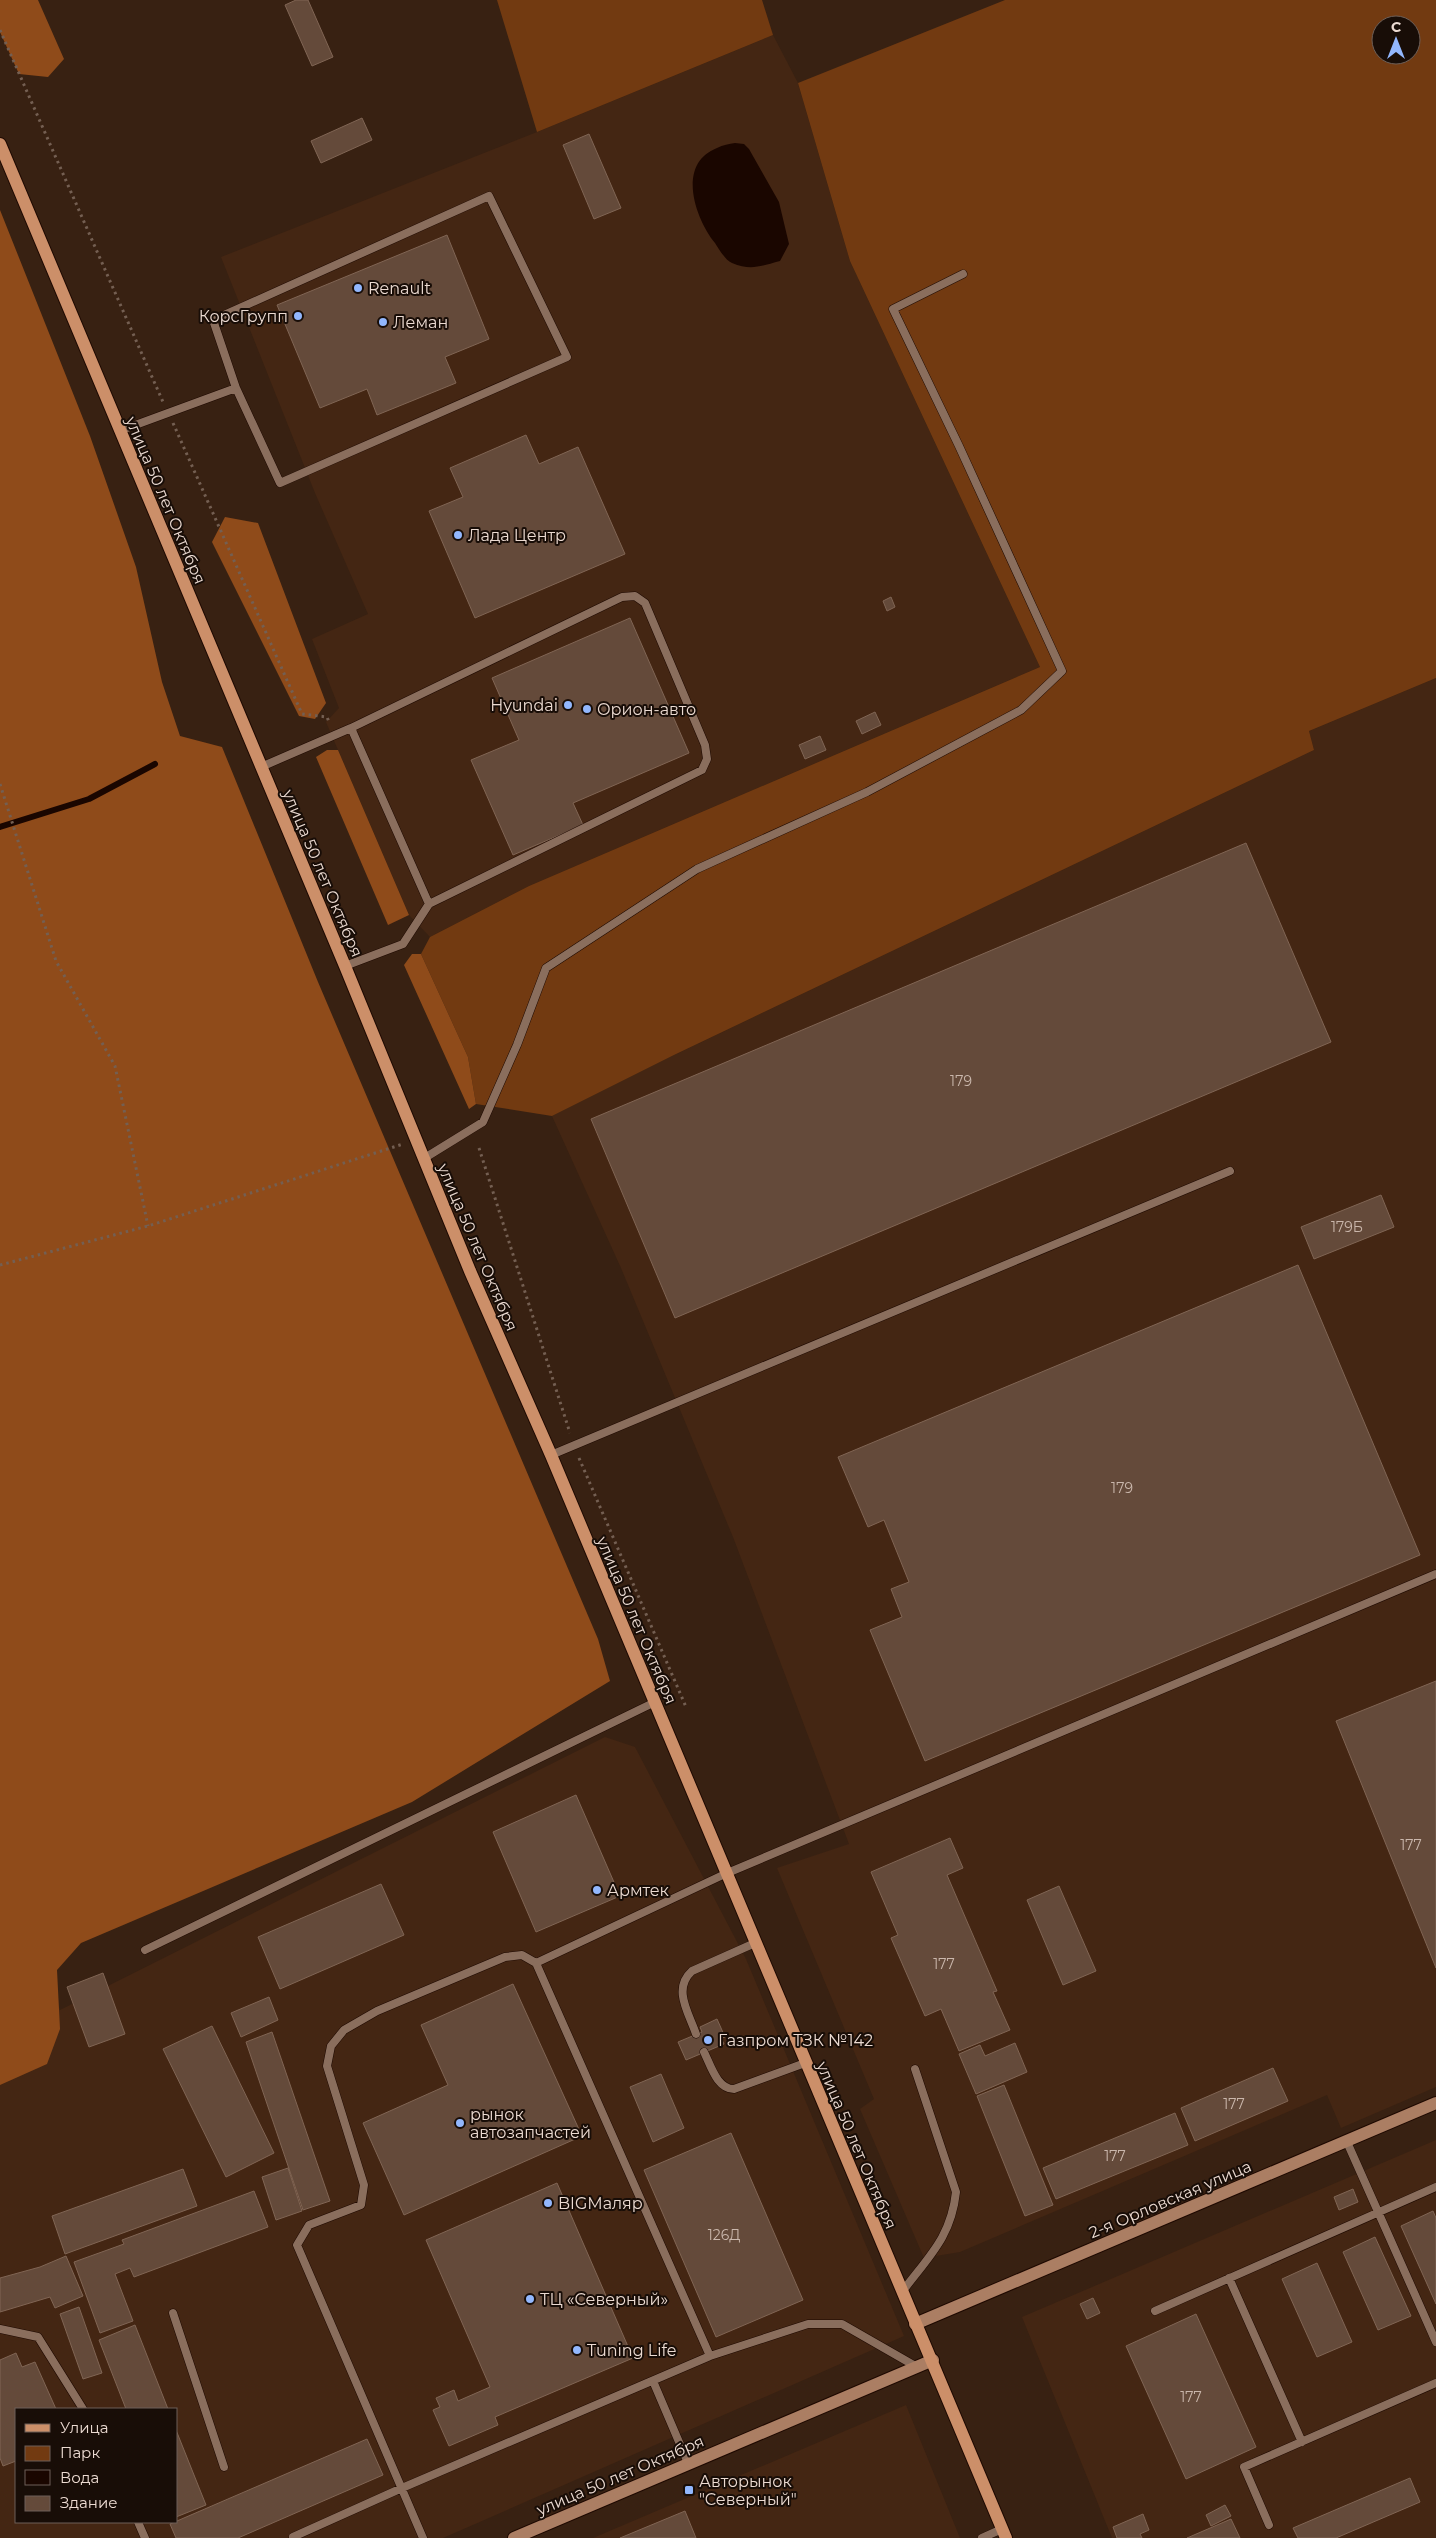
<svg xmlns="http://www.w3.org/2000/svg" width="1436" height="2538" viewBox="0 0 1436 2538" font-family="Montserrat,sans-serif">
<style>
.built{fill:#442613;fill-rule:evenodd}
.green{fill:#723a11;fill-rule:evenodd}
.forest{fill:#8f4b1a}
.water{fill:#1a0600}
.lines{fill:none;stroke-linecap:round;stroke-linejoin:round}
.stream{stroke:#1a0600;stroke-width:6}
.building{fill:#644a3a;stroke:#806554}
.lane-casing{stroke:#1e0900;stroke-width:9}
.secondary-casing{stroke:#1e0900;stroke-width:14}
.primary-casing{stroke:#1e0900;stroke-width:14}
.path{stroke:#745f52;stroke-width:3;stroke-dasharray:2.5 4;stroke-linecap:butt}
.lane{stroke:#8a6e5d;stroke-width:8}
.secondary{stroke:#ab7e63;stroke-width:12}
.primary{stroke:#cc8f69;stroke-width:12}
.poi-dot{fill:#92b7fd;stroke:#180d07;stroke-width:2}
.labels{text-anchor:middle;stroke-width:4;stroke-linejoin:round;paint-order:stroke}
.number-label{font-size:14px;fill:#cab7ac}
.poi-label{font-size:16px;fill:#ecdbd2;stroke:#180d07;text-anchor:start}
.street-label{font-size:16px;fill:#ecdbd2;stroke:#180d07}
</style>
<rect width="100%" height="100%" fill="#382112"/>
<path class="built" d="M773,35l25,48 52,178 190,406 -511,219 -99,51 -21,-22 -83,-193 13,-14 -27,-69 56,-25 -53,-121 -94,-236 316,-125z
M1436,678v1409l-95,41 -14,-33 -367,157 -36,6 -64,-149 14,-10 -97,-231 72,-24 -116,-307 -112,-269 -69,-152 122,-61 640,-305 -5,-19z
M605,1737l30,10 111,212 158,377 -461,202h-443v-584l39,-11 21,67zM16,2409h160v113h-160z
M1436,2140v398h-324l-90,-221z
M906,2405l54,133h-367z"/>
<path class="green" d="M497,0h265l11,35 -236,97z
M1005,0h431v678l-127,53 5,19 -640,305 -122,61 -76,-12 -8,-47 -47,-103 9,-17 99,-51 511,-219 -190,-406 -52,-178zM1381,25h30v30h-30z"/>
<path class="forest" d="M0,0h38l26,59 -16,18 -29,-3 -19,-42z
M0,210l90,226 46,131 26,115 18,54 42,11 96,235 280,657 12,42 -198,121 -331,141 -24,27 3,59 -13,35 -47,21z
M225,517l33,6 68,180 -11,16 -16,-3 -87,-174z
M327,750h11l71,165 -21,10 -72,-168z
M412,954h9l47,103 8,47 -7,5 -65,-144z"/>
<path class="water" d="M735,143l9,1 5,5 30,53 10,42 -9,17c-19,5 -29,10 -48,2 -7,-3 -13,-14 -17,-20 -20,-25 -39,-79 2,-95 6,-3 12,-4 18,-5z"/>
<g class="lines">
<path class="stream" d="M0,827l89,-28 66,-35"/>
</g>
<path class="building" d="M296,0h12l25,57 -21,9 -27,-61z
M362,118l10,22 -51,23 -10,-22z
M589,134l32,74 -27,11 -31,-74z
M447,235l42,104 -44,18 11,26 -79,32 -10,-26 -47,19 -43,-103z
M526,435l13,29 39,-17 47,107 -150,64 -46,-107 34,-14 -13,-29z
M891,597l4,10 -8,4 -4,-10z
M630,618l59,135 -116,50 10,22 -70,30 -42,-95 48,-20 -27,-62z
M875,712l6,13 -19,9 -6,-13z
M820,736l6,14 -21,9 -6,-14z
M1246,843l85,199 -656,276 -84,-199z
M1381,1195l13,32 -80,32 -13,-32z
M1298,1265l122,290 -495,206 -55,-131 32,-13 -11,-28 18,-7 -25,-62 -16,7 -30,-70z
M1436,1681v287l-100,-247z
M576,1795l44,101 -84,36 -43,-100z
M950,1838l13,30 -16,7 50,116 -4,1 17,38 -51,21 -18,-42 -16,7 -34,-78 7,-3 -27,-63z
M381,1884l23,51 -124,54 -22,-52z
M1059,1886l37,85 -33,14 -36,-85z
M103,1973l22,61 -36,13 -22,-60z
M513,1984l69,152 -178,79 -41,-92 85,-38 -27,-60z
M269,1997l9,23 -37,17 -10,-24z
M717,2019l8,18 -4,1 3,6 -38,16 -8,-18 24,-10 -2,-5z
M212,2026l62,127 -48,24 -63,-128z
M272,2032l58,169 -27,9 -57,-168z
M1015,2043l12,29 -51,22 -17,-40 21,-9 5,11z
M1273,2068l15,33 -93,40 -14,-33z
M661,2074l23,54 -31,14 -23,-55z
M1004,2085l49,120 -28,11 -48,-120z
M1175,2113l13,32 -132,54 -13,-31z
M731,2133l72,167 -87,37 -72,-167z
M288,2168l14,43 -26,9 -14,-43z
M183,2169l14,37 -132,48 -13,-38z
M557,2183l76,175 -138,59 3,8 -49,21 -16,-36 7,-3 -4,-9 18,-8 4,11 32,-14 -64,-147z
M1353,2189l5,13 -19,8 -5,-13z
M254,2191l14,36 -134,50 -4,-9 -15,6 18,47 -33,12 -26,-71 50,-18 -2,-4z
M1433,2211l3,7v86l-35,-78z
M1375,2237l36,79 -33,14 -35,-78z
M66,2256l17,40 -28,12 -5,-11 -50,15v-34l40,-11z
M1317,2263l35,79 -35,15 -35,-78z
M1093,2298l7,15 -13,6 -7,-15z
M79,2307l23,66 -19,6 -23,-65z
M1196,2314l60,133 -70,32 -60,-133z
M135,2325l33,84h-42l-27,-69z
M16,2353l6,14 13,-5 21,47h-40v52l-13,5 -3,-8v-98z
M176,2430l30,75 -30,12z
M367,2439l16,36 -145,63h-62l-6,-14z
M1410,2478l10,24 -84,36h-38l-5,-10z
M1225,2505l6,11 -20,10 -5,-11z
M685,2511l11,27h-76z
M1143,2514l6,16 -9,4 2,4h-25l-4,-11z
M1231,2519l9,19h-53z"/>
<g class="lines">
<g class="lane-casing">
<path id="lane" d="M119,431l117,-43 44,95 287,-126 -78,-161 -276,124 23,68
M351,728l78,176
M261,767l90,-39 271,-131 13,-1 10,7 60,142 2,14 -5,11 -273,134 -26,40 -58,22
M423,1159l60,-37 34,-77 29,-77 151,-99 170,-77 154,-82 41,-39 -103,-225 -66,-137 70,-35
M551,1455l679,-284
M145,1950l508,-247
M536,1963l189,-89 711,-300
M696,2034c-7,-21 -24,-45 -4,-63l63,-28
M704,2052c7,14 13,37 30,37l71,-26
M1347,2142l89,200
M1229,2278l73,164
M902,2292c26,-35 49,-54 54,-100l-41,-123
M1155,2311l281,-124
M173,2313l51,154
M0,2329l38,8 45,72
M653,2381l35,82
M138,2522l7,16
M1269,2525l-25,-58 192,-84
M293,2537l109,-49 308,-132
M423,2538l-126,-293 12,-20 52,-20 3,-20 -37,-119 4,-20 13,-16 33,-19 128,-54 17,-2 14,8 174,393 98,-32h34l75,43
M982,2538l20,-9"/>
</g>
<g class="secondary-casing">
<path id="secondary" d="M915,2324l521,-221
M514,2538l419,-178"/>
</g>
<g class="primary-casing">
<path id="primary" d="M0,144l345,822 125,305 81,184 455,1083"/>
</g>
<path class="path" d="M0,30l163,372
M173,423l129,291 25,3 2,5
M0,784l56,177 59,105 33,160
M479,1148l91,285
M0,1265l148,-39 255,-82
M579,1458l107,249"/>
<use href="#lane" class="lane"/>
<use href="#secondary" class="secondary"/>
<use href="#primary" class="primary"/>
</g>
<g class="poi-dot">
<circle cx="358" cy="288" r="5"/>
<circle cx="298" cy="316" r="5"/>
<circle cx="383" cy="322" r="5"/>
<circle cx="458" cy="535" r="5"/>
<circle cx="568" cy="705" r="5"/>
<circle cx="587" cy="709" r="5"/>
<circle cx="597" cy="1890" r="5"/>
<circle cx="708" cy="2040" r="5"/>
<circle cx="460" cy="2123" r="5"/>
<circle cx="548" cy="2203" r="5"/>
<circle cx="530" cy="2299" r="5"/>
<circle cx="577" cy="2350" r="5"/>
<rect x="684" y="2485" width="10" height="10" rx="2.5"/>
</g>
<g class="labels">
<g class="number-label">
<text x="961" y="1086">179</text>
<text x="1347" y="1232">179Б</text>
<text x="1122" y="1493">179</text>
<text x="1411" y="1850">177</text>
<text x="944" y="1969">177</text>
<text x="1234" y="2109">177</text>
<text x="1115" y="2161">177</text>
<text x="724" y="2240">126Д</text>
<text x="1191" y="2402">177</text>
</g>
<g class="poi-label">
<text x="368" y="294">Renault</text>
<text x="288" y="322" text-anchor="end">КорсГрупп</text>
<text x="393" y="328">Леман</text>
<text x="468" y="541">Лада Центр</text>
<text x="558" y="711" text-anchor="end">Hyundai</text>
<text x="597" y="715">Орион-авто</text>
<text x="607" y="1896">Армтек</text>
<text x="718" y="2046">Газпром ТЗК №142</text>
<text x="470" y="2120">рынок<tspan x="470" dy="18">автозапчастей</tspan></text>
<text x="558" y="2209">BIGМаляр</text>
<text x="540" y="2305">ТЦ «Северный»</text>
<text x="587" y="2356">Tuning Life</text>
<text x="699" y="2487">Авторынок<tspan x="699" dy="18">"Северный"</tspan></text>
</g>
<g class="street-label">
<text transform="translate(166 500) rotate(67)" y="6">улица 50 лет Октября</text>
<text transform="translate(323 873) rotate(67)" y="6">улица 50 лет Октября</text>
<text transform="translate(478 1247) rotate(67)" y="6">улица 50 лет Октября</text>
<text transform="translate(637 1620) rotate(67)" y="6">улица 50 лет Октября</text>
<text transform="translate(857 2145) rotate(67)" y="6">улица 50 лет Октября</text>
<text transform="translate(1170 2199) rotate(-23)" y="6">2-я Орловская улица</text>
<text transform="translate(620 2475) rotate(-23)" y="6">улица 50 лет Октября</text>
</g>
</g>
<rect x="15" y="2408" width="162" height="115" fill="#180d07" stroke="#6d5f58"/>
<rect x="25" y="2424" width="25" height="8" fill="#cc8f69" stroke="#6d5f58"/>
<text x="60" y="2433" font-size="15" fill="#ecdbd2">Улица</text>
<rect x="25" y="2446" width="25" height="15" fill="#723a11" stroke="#6d5f58"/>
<text x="60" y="2458" font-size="15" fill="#ecdbd2">Парк</text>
<rect x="25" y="2470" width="25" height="15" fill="#1a0600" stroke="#6d5f58"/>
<text x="60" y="2483" font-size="15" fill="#ecdbd2">Вода</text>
<rect x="25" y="2496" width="25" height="15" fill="#644a3a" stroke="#6d5f58"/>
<text x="60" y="2508" font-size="15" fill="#ecdbd2">Здание</text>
<g transform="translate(1396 40)"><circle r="24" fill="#180d07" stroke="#6d5f58"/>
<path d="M0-4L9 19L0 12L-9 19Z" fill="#92b7fd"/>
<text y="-8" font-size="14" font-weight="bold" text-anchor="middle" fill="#ecdbd2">С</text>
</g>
</svg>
